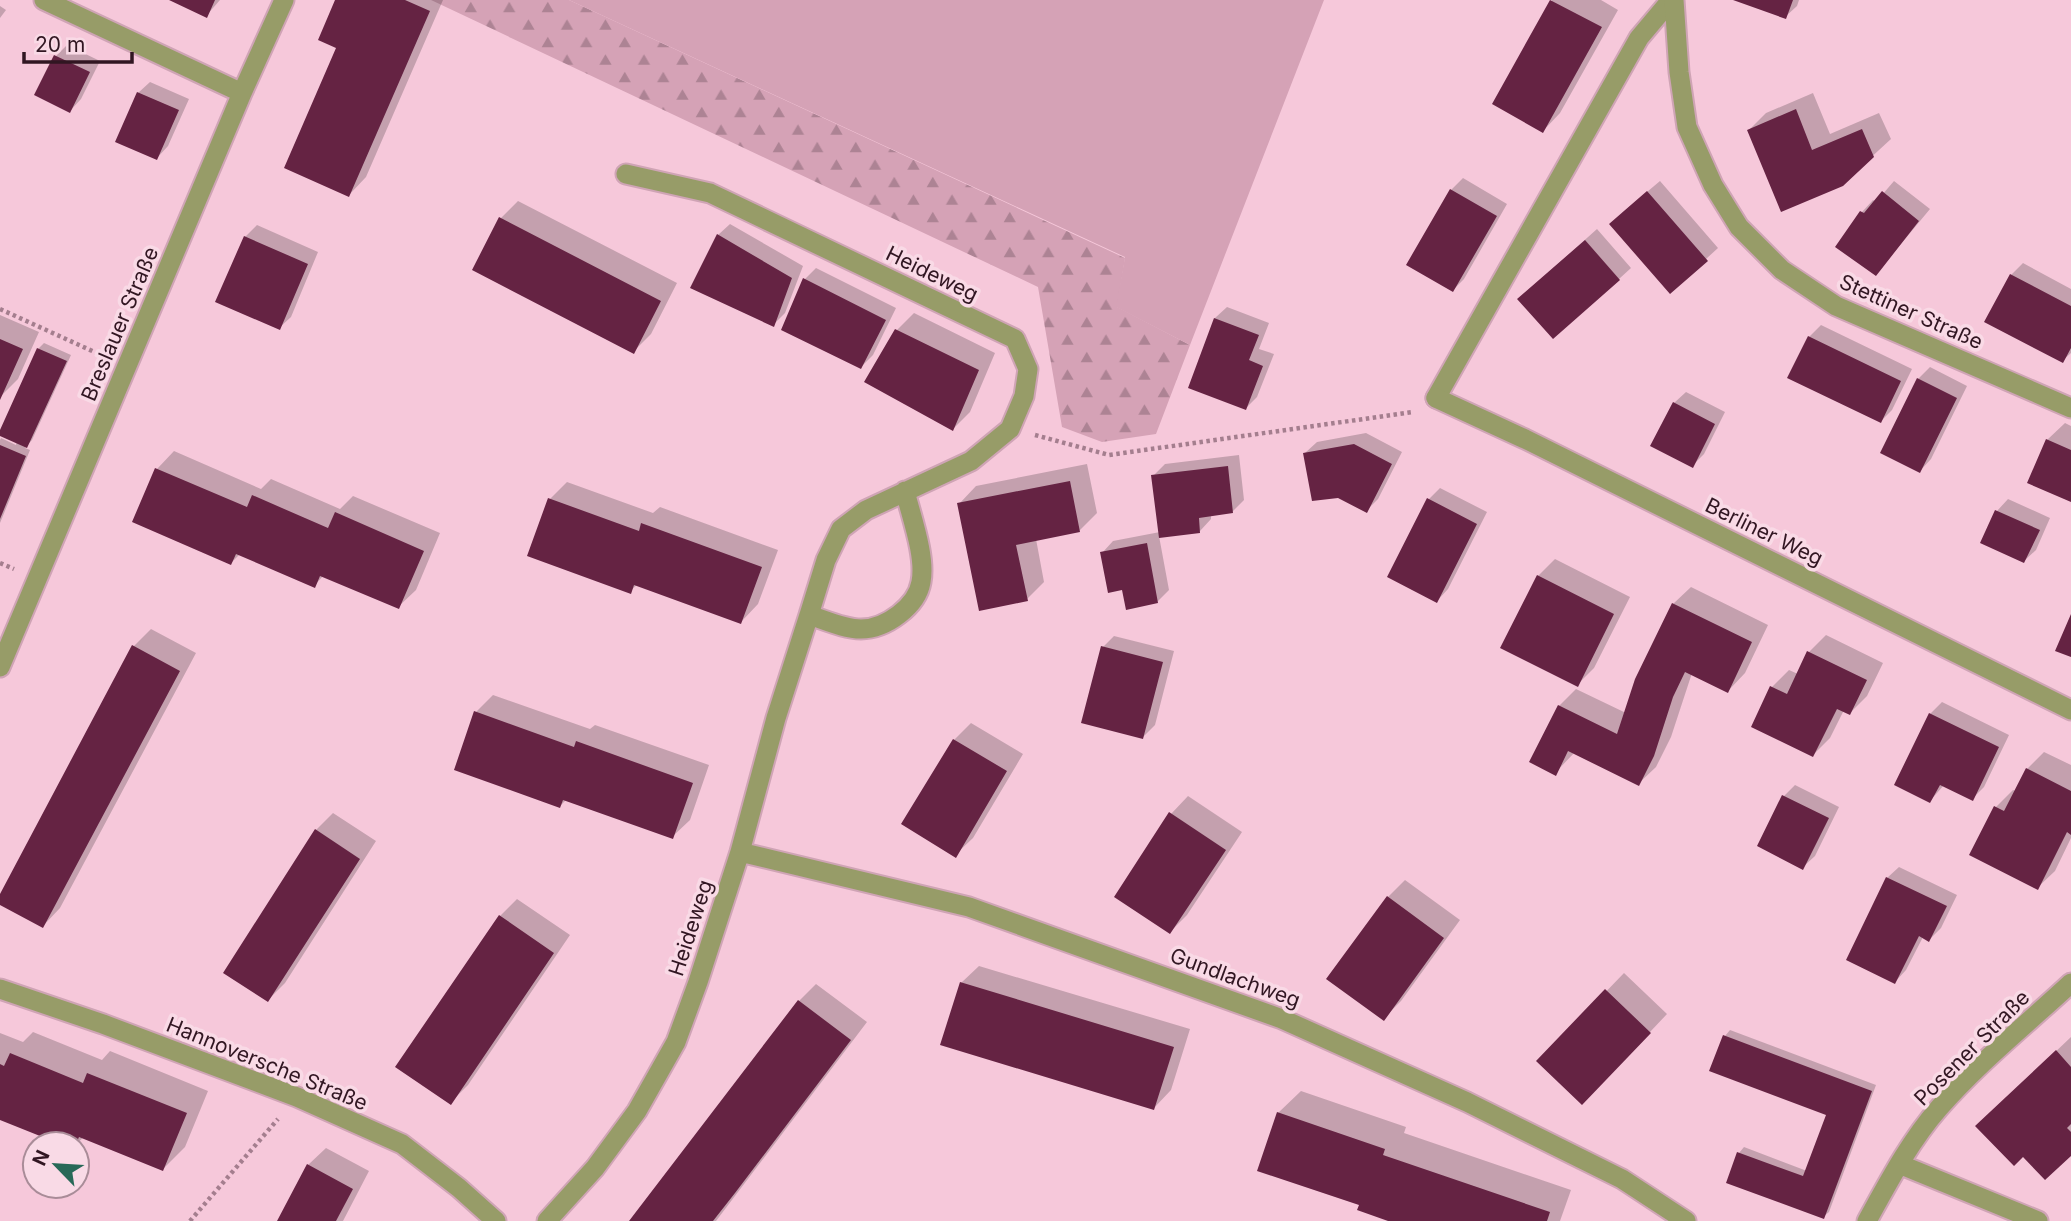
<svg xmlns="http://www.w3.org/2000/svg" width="2071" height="1221" viewBox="0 0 2071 1221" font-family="Inter,sans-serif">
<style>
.forest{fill:url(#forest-firs)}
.pitch{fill:#d5a2b6}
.shadow{fill:#0003}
.building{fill:#652343}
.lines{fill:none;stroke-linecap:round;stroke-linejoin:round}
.service-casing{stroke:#cfa4b5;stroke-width:23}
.minor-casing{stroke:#cfa4b5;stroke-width:23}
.path{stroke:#a47e8e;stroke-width:4.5;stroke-dasharray:3.5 3.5;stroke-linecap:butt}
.service{stroke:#979c68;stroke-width:19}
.minor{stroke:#979c68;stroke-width:19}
.labels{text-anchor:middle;stroke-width:7;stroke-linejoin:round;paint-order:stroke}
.street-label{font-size:21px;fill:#311622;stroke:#f9dae6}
</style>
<defs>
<pattern id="forest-firs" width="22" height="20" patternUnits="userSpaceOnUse" patternTransform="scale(1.75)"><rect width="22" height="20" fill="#d5a2b6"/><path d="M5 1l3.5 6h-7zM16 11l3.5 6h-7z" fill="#ad8394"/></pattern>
</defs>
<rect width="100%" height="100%" fill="#f6c8da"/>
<path class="forest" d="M431,0h138l556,258 -8,49 73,38 -34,89 -54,8 -40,-15 -24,-140z"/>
<path class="pitch" d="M569,0h755l-134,345 -74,-38 9,-50z"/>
<path class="shadow" d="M173,0h47l-14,16z
M337,0h106l-77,177 -17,18z
M1552,0h49l17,10 -58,103 -17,18 -49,-28z
M1737,0h62l-2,6 -12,11z
M0,6l6,4 -6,8z
M67,45l33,16 -19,38 -11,12 -14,-55z
M150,82l39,17 -21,47 -11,12 -19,-65z
M1813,93l17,41 49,-21 12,26 -49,45 -93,-54 17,-17z
M1463,178l44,26 -43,75 -11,11 -2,-100z
M1660,181l58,67 -48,44 -48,-79z
M1894,181l36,28 -54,65 -39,-27 25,-35 11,-12 3,2z
M518,201l159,82 -26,51 -17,17 -133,-133z
M730,224l73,42 -18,47 -12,12 -55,-90z
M257,225l61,27 -27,65 -12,11 -34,-91z
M1597,229l34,39 -12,11 -88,9z
M2023,263l48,26v64l-9,8 -51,-86z
M816,268l80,40 -23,47 -12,12 -57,-87z
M1227,307l42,16 -10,26 15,5 -17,43 -11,11 -56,-21 25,-69z
M914,313l81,40 -25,59 -17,17 -56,-99z
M0,315l39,17 -21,47 -18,18z
M1821,325l91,44 -20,41 -11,11 -91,-43 19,-41z
M44,343l27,12 -39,85 -7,8 5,2 -30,73v-83l1,-2 15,7 22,-96z
M1930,367l37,19 -36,73 -11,12 -2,-92z
M1686,392l39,20 -21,42 -12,12 -18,-63z
M2065,423l6,3v74l-24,-60z
M1366,433l36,19 -24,47 -12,12 -61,-58 12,-11z
M174,451l87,38 10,-10 69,30 13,-13 87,37 -24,57 -18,17 -74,-32 -10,11 -74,-32 -9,9 -97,-42 23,-52z
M1239,455l5,45 -11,11 -22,3v5l-11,12 -41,5 10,54 -12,12 -34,-14 -21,-35 11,-12 47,-9 -7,-56 12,-12z
M1087,464l10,49 -18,18 -43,8 8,43 -17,17 -68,-95 17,-18z
M567,482l86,31 7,-6 118,43 -20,54 -17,18 -103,-38 -8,7 -80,-92z
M1440,488l47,24 -39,77 -11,12 -8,-102z
M2008,499l42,19 -14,32 -12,11 -42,-19 15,-31z
M1555,559l75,38 -36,71 -17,17 -39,-109z
M1691,587l77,38 -23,48 -17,18 -36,-18 -21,64 -15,30 -18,17 -63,-32 -20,21 4,-67 17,-17 50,24 47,-109z
M151,629l45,24 -136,255 -17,18 -43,-23v-5l134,-252z
M1826,635l57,28 -16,33 -17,17 -6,-3 -14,28 -17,17 -41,-68 17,-17 9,4 11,-22z
M1114,636l60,15 -19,74 -12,12 -40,-90z
M493,695l97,34 5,-4 114,40 -19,55 -18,17 -105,-38 -7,7 -84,-94z
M1942,702l67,33 -25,52 -12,12 -28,-14 -14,16 -34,-17 34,-70z
M971,723l52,31 -50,84 -18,17 -1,-115z
M2044,752l27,13v73l-16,33 -18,17 -41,-81 17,-17 3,1 11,-22z
M1795,785l44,22 -24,49 -12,11 -19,-71z
M1188,796l54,36 -55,83 -17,17 1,-118z
M333,813l43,28 -91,142 -17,17 48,-170z
M1899,867l58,28 -16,33 -12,12 -6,-3 -17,33 -11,12 -8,-104z
M1405,880l55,40 -59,81 -17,17 4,-121z
M517,899l53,36 -102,150 -17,17 49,-186z
M979,966l211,63 -19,61 -17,18 -193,-125z
M1624,973l43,41 -68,72 -60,-25z
M816,984l51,38 -151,199h-85l168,-220z
M1730,1030l146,55 -47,127 -6,5 -95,-35 11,-29 5,-6 63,24 21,-57 -103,-78z
M33,1032l69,28 8,-9 98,40 -23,56 -22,22 -79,-32 -8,7h-12l-64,-26v-85l23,9z
M2071,1037v117l-76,-45z
M1301,1091l105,36 -2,6 167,57 -11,31h-167l-32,-17 -83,-91z
M326,1148l43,23 -26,50h-64l29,-56z"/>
<path class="building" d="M169,0h46l-8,18z
M335,0h70l25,11 -81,186 -65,-29 52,-120 -18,-8z
M1550,0l52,27 -59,106 -51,-29z
M1733,0h60l-7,19z
M54,55l36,17 -20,41 -36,-18z
M137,92l42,18 -22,50 -42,-18z
M1796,109l16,41 50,-21 12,28 -31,29 -62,26 -34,-82z
M1450,189l47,27 -44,76 -47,-27z
M1647,191l61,70 -38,33 -61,-70z
M1882,191l37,30 -43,55 -41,-29 25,-36 4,2z
M499,217l162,84 -27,53 -162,-84z
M717,234l75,44 -18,49 -84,-39z
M244,236l64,28 -28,66 -65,-28z
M1585,240l35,40 -67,59 -36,-40z
M2010,274l61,32v42l-8,15 -79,-41z
M803,278l83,42 -25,49 -80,-39z
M1214,318l45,17 -10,25 14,6 -17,44 -58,-22z
M895,329l84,41 -26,61 -89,-49z
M1808,336l93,45 -20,42 -94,-45z
M0,339l23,10 -23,51z
M37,348l30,13 -40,87 -27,-12v-6z
M1917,378l40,20 -37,75 -40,-20z
M1673,402l42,22 -22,44 -43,-22z
M2046,439l25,11v52l-44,-19z
M1354,444l38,20 -25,49 -29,-15 -26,3 -9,-48z
M0,445l26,11 -26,63z
M1228,466l5,47 -34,5 1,15 -41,5 -8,-63z
M155,468l92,39 5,-12 76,33 7,-16 89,39 -25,58 -79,-33 -5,12 -79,-34 -5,11 -99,-43z
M1070,481l10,51 -64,13 12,56 -49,10 -22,-108z
M548,498l91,33 2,-8 121,44 -21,57 -107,-39 -3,9 -104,-38z
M1427,498l50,26 -40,79 -50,-26z
M1995,510l45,20 -16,33 -44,-20z
M1147,543l11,60 -32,7 -4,-20 -14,3 -8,-41z
M1537,575l77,39 -36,73 -78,-39z
M1672,603l80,39 -24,51 -43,-21 -12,25 -19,59 -15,30 -71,-35 -12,25 -27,-14 29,-57 59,29 18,-55z
M2071,614v43l-16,-6z
M132,645l48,26 -137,257 -43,-23v-11z
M1101,646l62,16 -20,77 -62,-16z
M1807,651l60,29 -17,35 -13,-6 -24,48 -62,-30 19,-41 17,8z
M474,711l100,36 2,-6 117,42 -20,56 -110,-39 -3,8 -106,-38z
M1929,713l70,34 -26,54 -33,-16 -10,18 -36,-18z
M953,739l54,32 -51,87 -55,-34z
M2026,768l45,23v44l-4,-3 -29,58 -69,-35 25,-49 10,5z
M1782,795l47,23 -26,52 -46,-24z
M1169,812l57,38 -56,84 -56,-37z
M315,829l45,30 -92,143 -45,-29z
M1886,877l61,29 -18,36 -10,-6 -24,48 -49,-24z
M1387,896l57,42 -60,83 -58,-42z
M499,915l55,38 -103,152 -56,-38z
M960,982l214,65 -20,63 -214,-65z
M1605,989l46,44 -69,72 -46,-44z
M798,1000l53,40 -116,153 -22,28h-84z
M1723,1035l149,56 -48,128 -98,-36 11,-31 66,24 23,-61 -117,-44z
M2056,1050l15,17v57l-4,4 4,4v24l-26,24 -22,-23 -9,9 -39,-40z
M10,1053l73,30 4,-10 100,40 -24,58 -84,-34 -3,7h-16l-60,-24v-56l4,2z
M1277,1112l108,37 -2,6 167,57 -3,9h-159l-31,-11 2,-5 -102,-34z
M307,1164l46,25 -17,32h-59z"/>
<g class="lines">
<g class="service-casing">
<path id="service" d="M1436,398l203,-360 32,-38"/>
</g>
<g class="minor-casing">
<path id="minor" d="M44,0l198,93
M1674,0l5,72 8,55 26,58 26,42 43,43 54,36 235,102
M626,174l84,19 305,146 13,30 -4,27 -14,33 -39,32 -105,49 -25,19 -15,31 -17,55
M1436,398l89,41 546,271
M0,667l242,-574 42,-93
M740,852l229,55 313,112 185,83 155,77 64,42
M0,989l103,35 194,73 105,47 57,44 37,33
M1899,1164l139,57
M547,1221l48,-53 42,-57 39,-69 22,-60 42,-130 36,-134 33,-103c16,5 35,14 52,14 25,0 56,-23 60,-47 5,-26 -10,-66 -16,-91
M1867,1221c21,-38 43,-80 72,-113 39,-45 88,-84 132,-125"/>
</g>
<path class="path" d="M0,309l101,46
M1035,435l74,20 304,-43
M0,563l14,6
M190,1221l88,-102"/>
<use href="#service" class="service"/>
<use href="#minor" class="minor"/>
</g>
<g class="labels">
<g class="street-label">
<text transform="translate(932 274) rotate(26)" y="7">Heideweg</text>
<text transform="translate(1911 312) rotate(24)" y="7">Stettiner Straße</text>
<text transform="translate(120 324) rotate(-67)" y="7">Breslauer Straße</text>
<text transform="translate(1764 532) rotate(26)" y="7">Berliner Weg</text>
<text transform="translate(691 928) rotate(-72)" y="7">Heideweg</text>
<text transform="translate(1235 978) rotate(20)" y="7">Gundlachweg</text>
<text transform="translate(1972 1048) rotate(-45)" y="7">Posener Straße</text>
<text transform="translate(267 1064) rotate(22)" y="7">Hannoversche Straße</text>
</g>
</g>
<g transform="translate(56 1165) rotate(295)"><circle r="33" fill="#f9dae6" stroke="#a98c98" stroke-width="2"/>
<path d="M0-5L12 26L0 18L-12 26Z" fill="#286958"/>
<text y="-10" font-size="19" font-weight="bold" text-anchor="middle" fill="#311622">N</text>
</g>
<path d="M24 52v10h108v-10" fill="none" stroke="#311622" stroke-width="3.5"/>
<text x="35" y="52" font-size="21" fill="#311622" stroke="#f9dae6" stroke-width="5" paint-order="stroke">20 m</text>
</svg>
